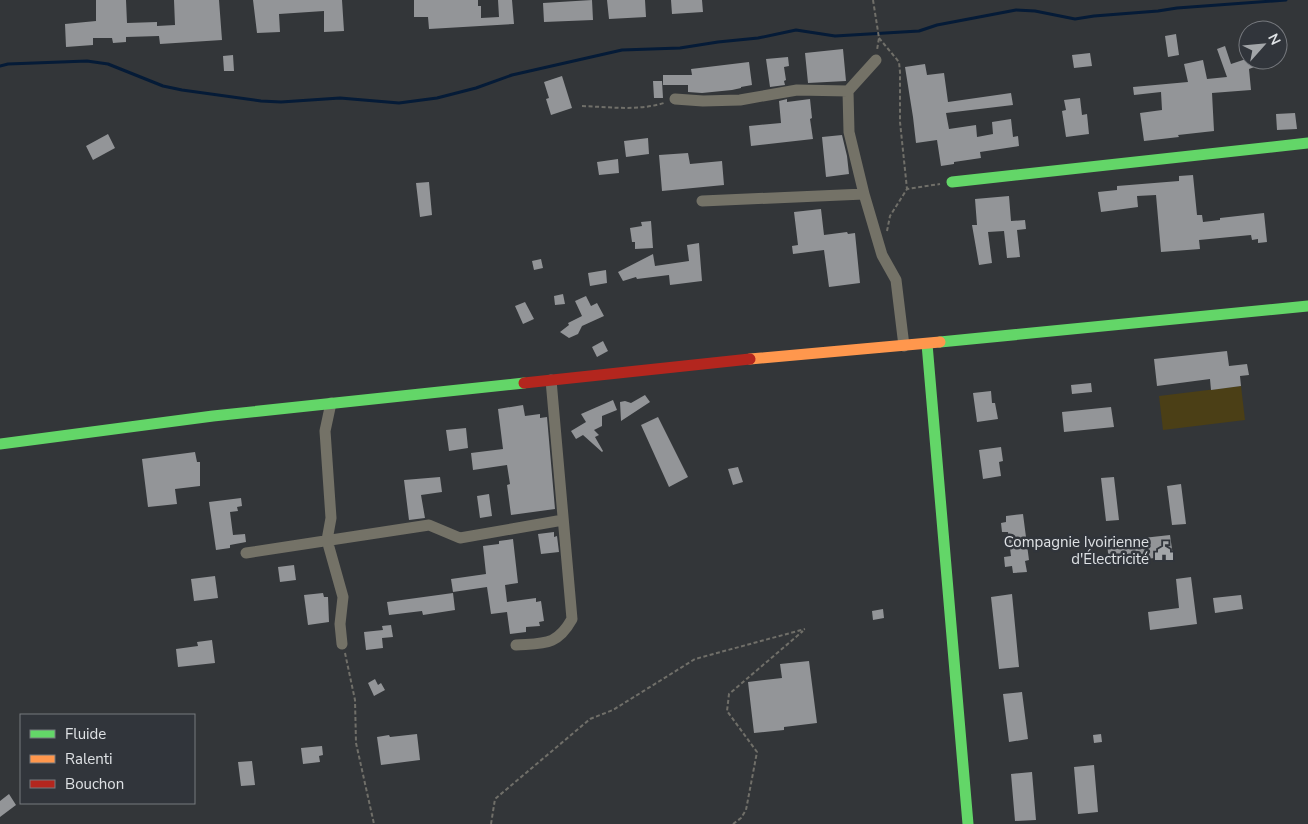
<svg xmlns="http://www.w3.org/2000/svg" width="1308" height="824" viewBox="0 0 1308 824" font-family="'Nunito Sans',sans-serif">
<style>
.green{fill:#4b3f16}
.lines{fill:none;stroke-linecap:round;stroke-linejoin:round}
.stream{stroke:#051b37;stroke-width:3}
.building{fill:#939598}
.path{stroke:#706f69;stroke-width:2;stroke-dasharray:4 2.5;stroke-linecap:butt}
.street{stroke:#747267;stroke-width:11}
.fast{stroke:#63d668;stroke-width:11}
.slow{stroke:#ff974d;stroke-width:11}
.jam{stroke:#b3261e;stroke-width:11}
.labels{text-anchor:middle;stroke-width:5;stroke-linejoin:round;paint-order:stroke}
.poi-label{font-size:15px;fill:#dfe2e5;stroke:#31353b;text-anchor:end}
</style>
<rect width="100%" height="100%" fill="#333639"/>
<path class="green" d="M1241,386l4,34 -82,10 -4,-34z"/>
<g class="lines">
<path class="stream" d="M0,66l8,-2 79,-3 21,3 55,22 19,4 79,11 20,1 59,-4 59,5 38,-5 39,-10 36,-13 110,-25 58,-2 38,-6 40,-4 38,-8 39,6 84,-5 18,-6 79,-15 19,1 40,8 19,-3 64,-5 19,-3 109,-8"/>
</g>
<path class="building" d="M96,0h30l1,23 30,-1v4l18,-1 -1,-25h45l3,40 -62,4 -1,-8 -33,1v5l-13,1 -1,-5h-19v7l-27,2 -1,-23 31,-3z
M253,0h89l2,31 -20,1v-21l-45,3 1,18 -23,1z
M414,0h64v6h3v12l18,-1 -1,-17h14l2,24 -85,5 -1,-12h-14z
M592,0l1,20 -49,2 -1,-19z
M607,0h38l1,17 -37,2z
M671,0h31l1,12 -31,2z
M1176,34l3,21 -11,2 -3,-21z
M1225,46l6,18 12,-4h28v1l-22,8 2,21 -39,3 2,38 -36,4 1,2 -35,4 -4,-28 22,-3 -1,-18 -27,3 -1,-8 55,-5 -4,-18 19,-4 4,19 20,-2 -10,-28z
M843,49l3,32 -38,2 -3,-30z
M1090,53l2,13 -18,2 -2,-13z
M233,55l1,16h-10l-1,-15z
M788,57l1,9 -5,1 2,13 -2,1 1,4 -15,2 -4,-28z
M749,62l3,23 -11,2v1l-9,2 -30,3 -14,-1v-7h-25v-10h29l-1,-6z
M925,64l2,11 17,-2 4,29 63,-9 2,12 -67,8 3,16 27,-4 1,12 16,-3 -1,-12 19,-3 2,18 5,-1 1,10 -39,6 1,6 -27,4v2l-13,2 -4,-26 -21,3 -3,-26 -8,-50z
M562,76l10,32 -21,7 -5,-16 3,-1 -5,-16z
M653,81h9l1,17h-9z
M1080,98l2,17 5,-1 2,20 -23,3 -4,-26 4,-1 -2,-10z
M787,99v3l23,-3 2,19 -2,1 3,20 -62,7 -2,-20 32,-3 -2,-22z
M1295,113l2,16 -20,1 -1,-16z
M108,134l7,14 -22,12 -7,-14z
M842,135l5,21 2,18 -23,3 -4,-40z
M648,138l1,16 -23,3 -2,-16z
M688,153l2,11 32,-3 2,24 -62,6 -3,-36z
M618,159l1,14 -20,2 -2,-13z
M1193,175l4,40h5l1,7 17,-2v-2l44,-5 3,29 -9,1v-4l-6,1 -1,-5 -52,5 1,9 -39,3 -5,-57 -19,1 1,11 -37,5 -3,-20 19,-2v-4l62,-5v-5z
M429,182l3,33 -12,2 -4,-34z
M1009,196l2,25 14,-1 1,9 -9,1 3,27 -13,1 -3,-27 -16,1 4,31 -13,2 -7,-40h5l-2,-26z
M821,209l3,26 23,-3 1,2 7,-1 5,50 -31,4 -5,-37 -31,4 -1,-8 6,-1 -4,-33z
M651,221l2,27 -18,1v-7h-3l-2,-14 12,-2 -1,-4z
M699,243l3,38 -32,4 -1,-10 -32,4 -1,-2 -13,4 -5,-9 35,-18 2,12 34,-5 -2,-16z
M541,259l2,9 -9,2 -2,-9z
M606,270l1,13 -17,3 -2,-13z
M563,294l2,10 -10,1 -1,-9z
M586,296l5,10 6,-3 7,13 -22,10 -4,8 -9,4 -9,-6 9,-7 -1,-2 14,-7 -7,-15z
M525,302l9,17 -11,5 -8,-18z
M603,341l5,10 -11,6 -5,-10z
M1227,351l2,15 18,-2 2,11 -9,1 1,10 -30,4 -1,-11 -53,7 -3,-27z
M1091,383l1,9 -20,2 -1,-9z
M991,391l1,12h3l3,16 -21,3 -4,-29z
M645,395l5,7 -29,19 -1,-19 5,-1 6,2z
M613,400l4,10 -15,6v10l-8,4 5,5 -4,2 8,14 -1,1 -19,-17 -7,4 -5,-8 15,-9 -5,-8z
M523,405l2,11 15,-2v4l7,-1 8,92 -44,6 -4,-30 3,-1 -3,-19 -34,5 -2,-17 32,-4 -5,-40z
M1111,407l3,20 -50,5 -2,-20z
M658,417l30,60 -19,10 -28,-62z
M466,428l2,20 -19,3 -3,-21z
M1001,447l2,14 -4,1 2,14 -18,3 -4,-29z
M195,452l2,10h3v24l-25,3 2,15 -29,3 -6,-48z
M738,467l5,15 -10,3 -5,-16z
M440,477l2,15 -21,3 4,23 -16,2 -5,-40z
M1114,477l5,43 -13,1 -5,-43z
M1181,484l5,40 -14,1 -5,-39z
M489,494l3,22 -12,2 -3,-22z
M241,498l1,8 -5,1 1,4 -8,1 3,23 12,-1 1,8 -16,3v3l-14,2 -7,-48z
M1023,514l6,46 -4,1 2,11 -14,1 -1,-7 -7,1 -1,-10 7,-1 -3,-24h-6l-1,-9 5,-1v-6z
M554,532v5l3,-1 2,16 -18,2 -3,-20z
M1170,535l3,21 -64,7 -2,-21z
M513,539l5,44 -13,2 2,17 29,-4v4l5,-1 3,20 -5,1 1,4 -14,1v5l-16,2 -3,-22 -16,2 -4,-27 -34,5 -2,-13 35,-5 -3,-28 16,-2v-3z
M294,565l2,15 -16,2 -2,-15z
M215,576l3,22 -24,3 -3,-22z
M1191,577l6,47 -47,6 -2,-18 31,-4 -3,-29z
M323,593l1,4h4l1,25 -21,3 -4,-30z
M453,593l2,17 -32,5 -1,-4 -33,4 -2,-13z
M1012,594l7,73 -20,2 -8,-72z
M1241,595l2,14 -28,4 -2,-15z
M883,609l1,9 -11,2 -1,-9z
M391,625l2,12 -11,1 1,10 -17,2 -2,-18 19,-2 -1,-4z
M212,640l3,23 -37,4 -2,-18 22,-3 -1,-4z
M809,661l8,62 -33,4v3l-30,3 -6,-51 34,-4 -2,-14z
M375,679l3,6 3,-2 4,7 -11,6 -6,-13z
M1022,692l6,47 -19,3 -6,-48z
M417,734l3,26 -39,5 -4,-28 12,-2 1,2z
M1101,734l1,8 -8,1 -1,-8z
M322,746l1,9 -4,1 1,6 -17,2 -2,-16z
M252,761l3,24 -14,1 -3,-24z
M1094,765l4,47 -20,2 -4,-47z
M1032,772l4,48 -21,1 -4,-47z
M9,794l7,11 -16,12v-16z"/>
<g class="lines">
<path class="path" d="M873,0l6,38 -2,12
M879,38l20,24 1,10v50l7,67
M582,106c28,1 56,5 82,-3
M887,231l3,-15 17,-27 33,-5
M345,653l10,47 1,43 18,81
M491,824l4,-25 95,-80 23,-9 82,-51 110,-30
M733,824l8,-6 5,-8 11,-58 -30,-41 2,-17 74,-63"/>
<path class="street" d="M876,60l-28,31 1,41 15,62 18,61 14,25 8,66
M675,99l28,2 37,-1 57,-10 51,1
M702,201l162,-7
M331,403l-6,28 6,87 -4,22 16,57 -3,27 2,20
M246,553l183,-28 31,13 103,-18
M516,645c28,-2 41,1 56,-26l-21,-239"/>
<path class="fast" d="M952,182l356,-39
M940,342l368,-36
M927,344l41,480
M0,444l213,-28 311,-33"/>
<path class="slow" d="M750,359l190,-17"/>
<path class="jam" d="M524,383l226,-24"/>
</g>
<defs>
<g id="civic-bare" transform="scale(1.5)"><path d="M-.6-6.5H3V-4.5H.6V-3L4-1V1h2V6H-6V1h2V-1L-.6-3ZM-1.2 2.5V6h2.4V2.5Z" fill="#a3a6a9" stroke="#31353b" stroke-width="2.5" paint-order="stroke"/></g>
</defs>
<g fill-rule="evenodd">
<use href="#civic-bare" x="1164" y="551"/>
</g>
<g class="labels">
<g class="poi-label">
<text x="1149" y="547">Compagnie Ivoirienne<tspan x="1149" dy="17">d'Électricité</tspan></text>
</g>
</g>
<rect x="20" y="714" width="175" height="90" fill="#31353b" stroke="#777a7f"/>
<rect x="30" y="730" width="25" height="8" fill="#63d668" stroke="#777a7f"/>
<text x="65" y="739" font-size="15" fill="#dfe2e5">Fluide</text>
<rect x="30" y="755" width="25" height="8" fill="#ff974d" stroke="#777a7f"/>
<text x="65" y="764" font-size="15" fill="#dfe2e5">Ralenti</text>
<rect x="30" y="780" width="25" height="8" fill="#b3261e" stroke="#777a7f"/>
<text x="65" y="789" font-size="15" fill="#dfe2e5">Bouchon</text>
<g transform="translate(1263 45) rotate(63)"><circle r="24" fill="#31353b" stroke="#777a7f"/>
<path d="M0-4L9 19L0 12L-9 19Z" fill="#a3a6a9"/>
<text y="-8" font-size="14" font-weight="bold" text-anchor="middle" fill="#dfe2e5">N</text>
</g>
</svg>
